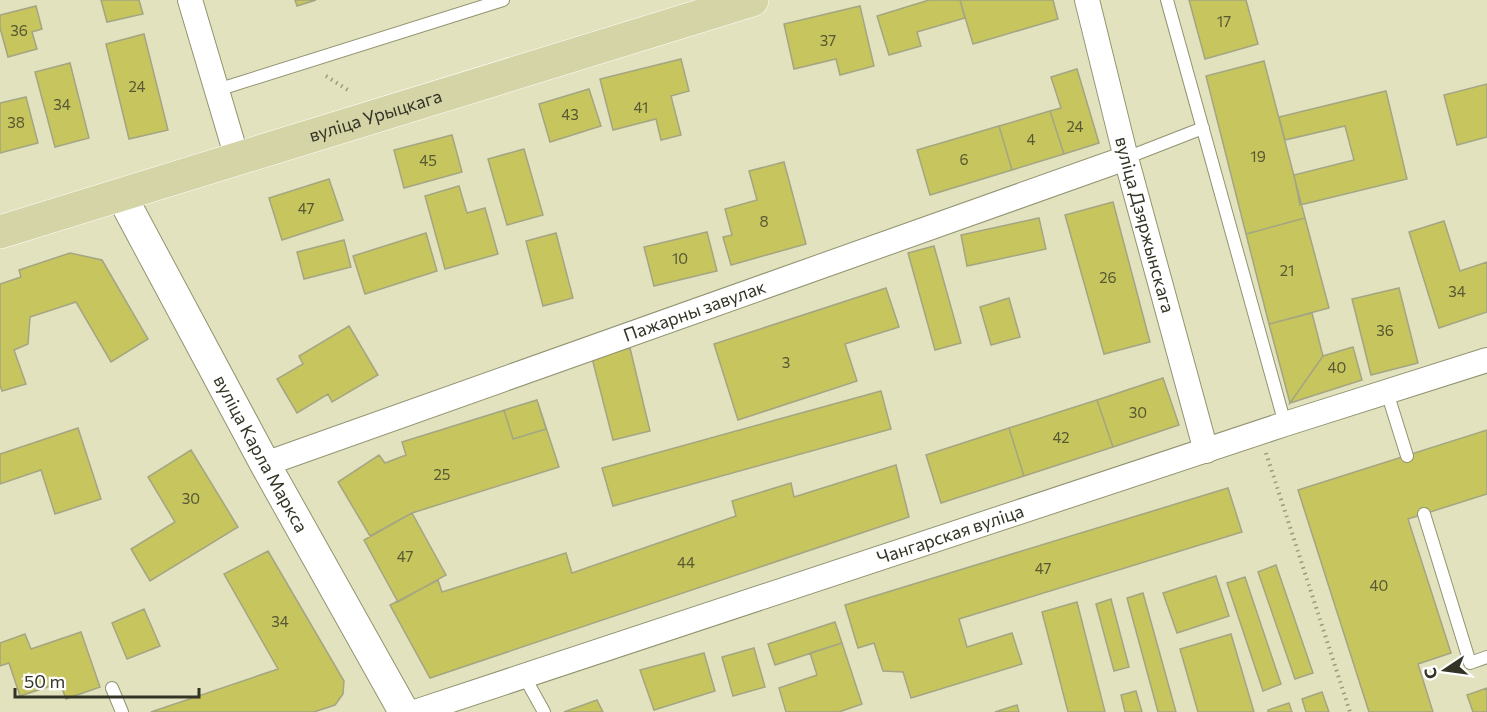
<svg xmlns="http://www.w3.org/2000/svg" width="1487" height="712" viewBox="0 0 1487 712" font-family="Commissioner,sans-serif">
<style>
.building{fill:#c6c55e;stroke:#a4a583;stroke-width:1.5}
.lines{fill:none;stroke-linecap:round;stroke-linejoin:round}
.service-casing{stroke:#929371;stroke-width:14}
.minor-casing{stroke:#929371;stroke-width:26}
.tertiary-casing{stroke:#929371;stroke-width:32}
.primary-casing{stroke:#fff;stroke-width:34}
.path{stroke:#999a7e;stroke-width:4;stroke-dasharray:1.5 4.5;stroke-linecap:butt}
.service{stroke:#fff;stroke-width:12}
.minor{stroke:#fff;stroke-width:24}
.tertiary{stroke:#fff;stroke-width:30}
.primary{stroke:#d4d4a7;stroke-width:33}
.labels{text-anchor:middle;stroke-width:4.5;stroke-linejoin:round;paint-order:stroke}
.number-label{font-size:15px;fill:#585833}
.street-label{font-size:18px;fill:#333425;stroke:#fff}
</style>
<rect width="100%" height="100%" fill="#e2e3be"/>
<path class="building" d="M101,0h38l4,14 -36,8z
M295,0h21l-19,6z
M929,0h31l5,18 -48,14 4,14 -32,9 -12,-39z
M960,0h93l5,19 -85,25z
M1189,0h57l12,44 -53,15z
M36,6l6,23 -10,3 5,17 -29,8 -8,-29v-13z
M860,6l14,60 -34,9 -4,-16 -42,10 -10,-45z
M144,34l24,96 -39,9 -23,-95z
M681,59l8,32 -18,5 10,39 -20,5 -5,-21 -43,11 -13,-51z
M1264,61l41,157 -59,16 -40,-158z
M70,63l19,75 -34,9 -20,-75z
M1077,69l22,74 -35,11 -14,-43 11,-3 -10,-31z
M1487,84v53l-30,8 -13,-50z
M589,89l12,37 -51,16 -11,-38z
M1386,91l21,88 -107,26 -6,-30 60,-15 -9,-34 -60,14 -6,-23z
M26,97l12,46 -38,10v-50z
M1050,111l14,43 -52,16 -13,-44z
M999,126l13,44 -82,25 -13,-45z
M452,135l10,37 -58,16 -10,-38z
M524,149l19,66 -36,10 -19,-66z
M784,162l22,82 -75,21 -8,-28 9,-2 -7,-26 32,-9 -8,-29z
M329,179l14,41 -61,20 -13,-42z
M459,186l8,27 18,-5 13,46 -53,15 -20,-73z
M1113,202l37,140 -46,12 -39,-139z
M1039,218l7,31 -79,17 -6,-31z
M1305,218l24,90 -60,16 -23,-90z
M1444,221l16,50 27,-9v50l-48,16 -30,-96z
M707,232l10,39 -63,15 -10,-39z
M426,233l11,38 -72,23 -12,-38z
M556,233l17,65 -30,8 -17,-65z
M344,240l7,27 -47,12 -7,-27z
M934,246l27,97 -26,7 -27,-97z
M70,253l32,7 46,79 -37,23 -35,-60 -46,15 -2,27 -14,6 12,34 -24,7 -2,-6v-101l21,-7 -2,-7z
M886,288l13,39 -54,17 12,37 -119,39 -24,-76z
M1399,288l19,75 -47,12 -19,-76z
M1009,298l11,39 -29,8 -11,-38z
M1312,313l11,43 -33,47 -21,-79z
M349,326l29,49 -46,27 -4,-8 -31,19 -20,-34 26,-15 -4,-8z
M1353,347l9,33 -72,23 33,-47z
M630,348l20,83 -37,9 -21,-82z
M1163,378l16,47 -66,22 -16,-47z
M881,391l10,38 -278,77 -11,-38z
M537,400l22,67 -147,46 -42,23 -32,-54 41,-27 6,8 21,-8 -4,-13z
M537,400l9,29 -33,10 -9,-29z
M1097,400l16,47 -89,29 -15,-48z
M78,428l23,71 -46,15 -14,-44 -41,14v-30z
M1009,428l15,48 -83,27 -15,-48z
M1487,430v64l-79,25 43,134 -33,11 15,48h-64l-71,-222z
M191,450l47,77 -88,54 -19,-32 44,-27 -27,-45z
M896,465l13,52 -479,161 -40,-73 48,-25 4,12 124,-39 6,20 164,-57 -4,-15 59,-18 3,14z
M1228,488l14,44 -283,87 8,28 45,-14 10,31 -111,34 -8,-26 -20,-1 -9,-28 -16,5 -13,-43z
M412,513l34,62 -48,27 -34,-62z
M268,551l76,130 -1,13 -8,11 -21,7h-163l127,-43 -54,-95z
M1276,565l37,108 -18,6 -37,-107z
M1216,576l13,40 -52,17 -14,-40z
M1245,577l36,107 -18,7 -36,-108z
M1143,593l33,119h-18l-31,-114z
M1111,599l18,68 -15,4 -18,-67z
M1077,602l28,110h-37l-26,-100z
M144,609l16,37 -33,13 -15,-36z
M835,622l7,21 -67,22 -7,-21z
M81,632l19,55 -34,12 -6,-16 -40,13 -11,-33 -9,3v-23l25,-9 6,15z
M1231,634l23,78h-56l-18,-63z
M842,643l20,61 -23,8h-53l-7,-24 38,-13 -7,-22z
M754,648l11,39 -32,9 -11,-39z
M704,653l11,38 -61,19 -14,-40z
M1487,688v24h-14l-6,-17z
M1136,691l6,21h-17l-4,-17z
M1322,692l7,20h-23l-4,-13z
M597,700l6,12h-39z
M1289,703l3,9h-24v-2z
M1017,705l2,7h-24z"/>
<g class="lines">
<g class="service-casing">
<path id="service" d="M1167,0l118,424
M217,90l286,-90
M1126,158l77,-30
M1387,392l20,64
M1424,514l46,149 17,-6
M524,676l20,36
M112,688l10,24"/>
</g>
<g class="minor-casing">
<g id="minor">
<path d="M190,0l47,158"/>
<path id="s1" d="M1087,0l39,158 80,293"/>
<path id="s2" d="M265,464l861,-306"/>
<path id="s3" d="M415,712l870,-288 202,-64"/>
</g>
</g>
<g class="tertiary-casing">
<g id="tertiary">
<path id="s4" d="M121,195l144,269 139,248"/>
</g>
</g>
<g class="primary-casing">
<g id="primary">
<path id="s5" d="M0,232l752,-232"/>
</g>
</g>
<path class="path" d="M326,76l25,16
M1266,453l84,259"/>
<use href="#service" class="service"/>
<use href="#minor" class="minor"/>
<use href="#tertiary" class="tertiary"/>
<use href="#primary" class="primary"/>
</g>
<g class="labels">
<g class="number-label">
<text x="1224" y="27">17</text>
<text x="19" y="36">36</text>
<text x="828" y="46">37</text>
<text x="137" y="92">24</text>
<text x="62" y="110">34</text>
<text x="641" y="113">41</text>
<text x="570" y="120">43</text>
<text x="16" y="128">38</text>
<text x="1075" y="132">24</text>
<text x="1031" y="145">4</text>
<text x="1258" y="162">19</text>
<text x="964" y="165">6</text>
<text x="428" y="166">45</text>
<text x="306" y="214">47</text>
<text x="764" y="227">8</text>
<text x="680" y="264">10</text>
<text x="1287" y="276">21</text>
<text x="1108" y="283">26</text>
<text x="1457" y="297">34</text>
<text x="1385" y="336">36</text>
<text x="786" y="368">3</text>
<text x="1337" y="373">40</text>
<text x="1138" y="418">30</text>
<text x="1061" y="443">42</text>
<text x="442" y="480">25</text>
<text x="191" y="504">30</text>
<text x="405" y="562">47</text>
<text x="686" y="568">44</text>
<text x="1043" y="574">47</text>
<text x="1379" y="591">40</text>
<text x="280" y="627">34</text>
</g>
<g class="street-label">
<text dy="6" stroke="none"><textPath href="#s5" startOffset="393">вуліца Урыцкага</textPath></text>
<text dy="6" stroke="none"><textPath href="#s1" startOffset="232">вуліца Дзяржынскага</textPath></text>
<text dy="6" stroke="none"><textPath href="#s2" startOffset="456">Пажарны завулак</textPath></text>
<text dy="6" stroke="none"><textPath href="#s4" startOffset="294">вуліца Карла Маркса</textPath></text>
<text dy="6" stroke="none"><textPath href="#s3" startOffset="564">Чангарская вуліца</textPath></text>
</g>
</g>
<g transform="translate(1445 670) rotate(257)" stroke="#ffffff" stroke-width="4.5" paint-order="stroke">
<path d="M0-4.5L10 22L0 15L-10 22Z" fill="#333425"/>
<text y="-9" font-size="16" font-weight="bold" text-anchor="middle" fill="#333425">С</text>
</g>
<path d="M15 688v9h184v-9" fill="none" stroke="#333425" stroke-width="3"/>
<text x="24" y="688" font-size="18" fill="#333425" stroke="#ffffff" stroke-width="4.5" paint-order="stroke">50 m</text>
</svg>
